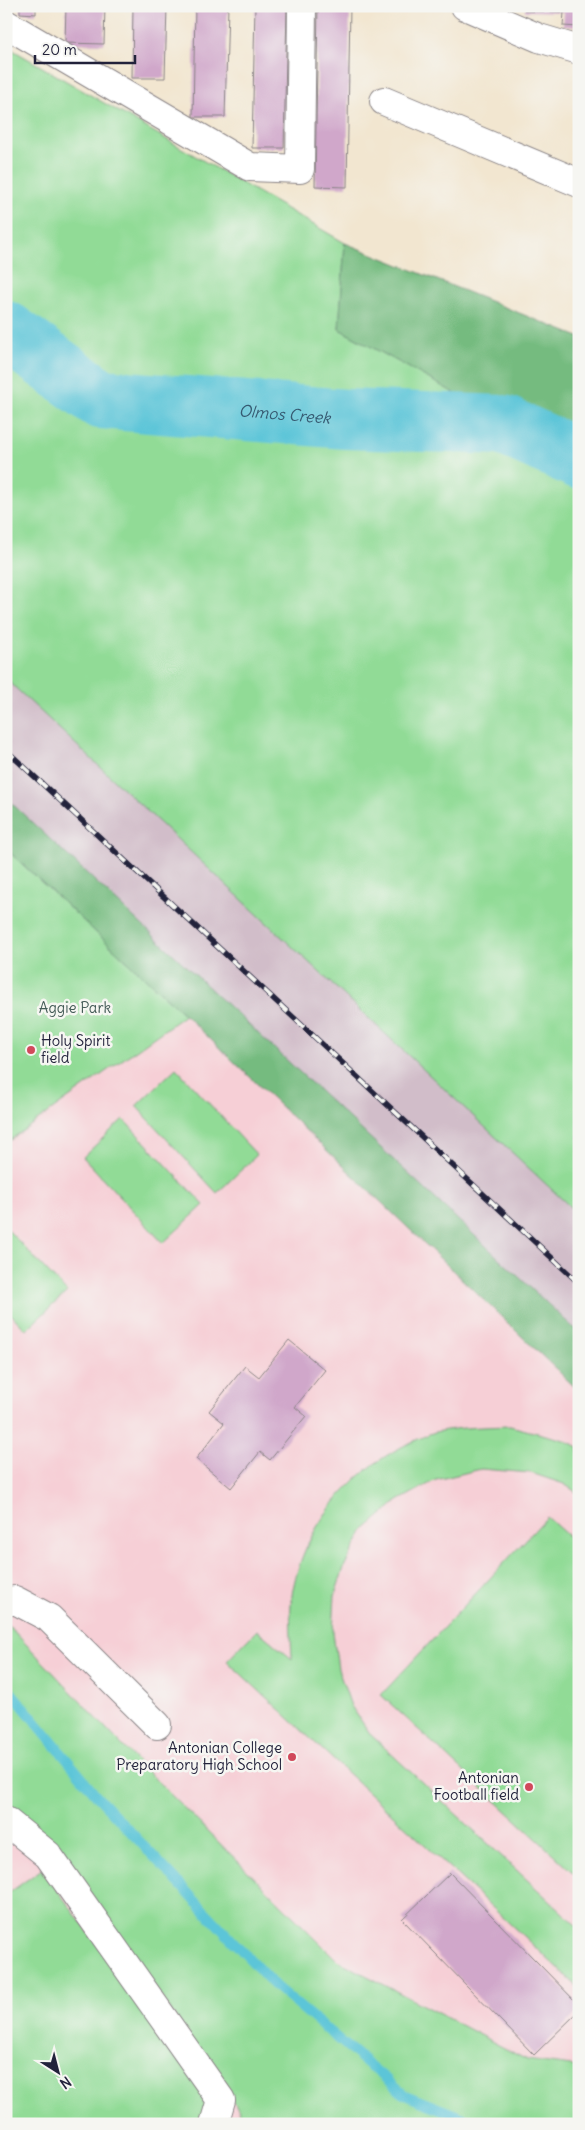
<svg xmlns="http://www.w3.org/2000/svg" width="585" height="2130" viewBox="0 0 585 2130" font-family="Delius,sans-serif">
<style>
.built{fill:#f6cfd6}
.industrial{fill:#d1bdc9}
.green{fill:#91db96;stroke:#5a7e68}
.forest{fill:#74bb7f;stroke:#4b6e5d}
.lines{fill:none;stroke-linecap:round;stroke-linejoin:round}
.stream{stroke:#5cc5d8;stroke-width:10}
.river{stroke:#5cc5d8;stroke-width:60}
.building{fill:#d0a7ca}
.minor-casing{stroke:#8a8486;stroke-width:30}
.minor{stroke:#fff;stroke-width:28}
.rail-casing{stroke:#22223b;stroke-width:5.5}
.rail{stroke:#f6f6f2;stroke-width:4;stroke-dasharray:11;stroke-linecap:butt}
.poi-dot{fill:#d1495b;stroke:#f6f6f2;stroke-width:2}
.labels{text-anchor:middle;stroke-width:5;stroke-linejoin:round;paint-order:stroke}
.park-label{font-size:15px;fill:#435a56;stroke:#f6f6f2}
.poi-label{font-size:15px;fill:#22223b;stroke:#f6f6f2;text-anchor:end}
.water-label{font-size:16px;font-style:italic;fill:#365b72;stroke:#f6f6f2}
</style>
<rect width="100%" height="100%" fill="#f6f6f2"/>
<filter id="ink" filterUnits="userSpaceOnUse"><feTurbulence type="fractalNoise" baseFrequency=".02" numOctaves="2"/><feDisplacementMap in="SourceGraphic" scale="10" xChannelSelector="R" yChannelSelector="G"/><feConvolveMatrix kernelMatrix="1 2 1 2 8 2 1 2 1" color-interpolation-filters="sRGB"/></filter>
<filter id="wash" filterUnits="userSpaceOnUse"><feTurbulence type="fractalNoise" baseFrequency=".0096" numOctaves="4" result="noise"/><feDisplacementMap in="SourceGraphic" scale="20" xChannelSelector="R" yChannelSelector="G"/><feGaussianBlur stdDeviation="1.12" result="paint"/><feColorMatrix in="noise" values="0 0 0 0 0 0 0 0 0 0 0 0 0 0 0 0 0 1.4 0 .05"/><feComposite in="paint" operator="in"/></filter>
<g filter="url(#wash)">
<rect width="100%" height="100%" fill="#f2e6d0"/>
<path class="built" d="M185,1015l394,376v733h-573v-981z"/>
<path class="industrial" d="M6,679l573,536v118l-573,-535z"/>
<path class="green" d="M6,46l339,197 -6,86 240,133v753l-573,-536z
M6,849l179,166 -179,128z
M176,1068l81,87 -40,38 -81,-87z
M123,1119l81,86 -41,38 -80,-86z
M6,1228l61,64 -41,38 -20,-21z
M510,1426l51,13 18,8v47l-15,-10 -33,-11 -50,-4 -45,11 -38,21 -34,29 -19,35 -10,29 -2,39 5,36 13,37 20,29 208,193v60l-352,-327 30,-31 35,29c-1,-26 -4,-53 3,-79 15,-61 62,-114 119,-139 7,-3 14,-7 21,-9 25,-5 50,-5 75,-6z
M547,1517l32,29v332l-198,-183z
M6,1623l132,139 199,198 190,100 52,7v57h-334l-10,-21 -178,-256 -51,-40z
M42,1869l175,240 -20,15h-191v-229z"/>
<path class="forest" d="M345,243l234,94v125l-240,-133z
M6,798l573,535v58l-394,-376 -179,-166z"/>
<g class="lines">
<path class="stream" d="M6,1686l92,111 177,189 130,109 74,29"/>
<path class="river" id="s1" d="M6,331l95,68 245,20 157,6 76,34"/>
</g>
<g id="blocks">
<path class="building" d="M20,6h16v8l-16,-1z
M66,6h39l-1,38 -39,-1z
M133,6h34l-2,72h-33z
M195,6h33l-3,111h-32z
M255,6h32l-3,142h-32z
M318,6h32l-3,181 -32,-1z
M525,6h54v21l-16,-1 1,-14 -39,-1z
M289,1340l36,30 -30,37 11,9 -36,44 -10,-8 -29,36 -35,-29 28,-36 -15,-12 36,-45 14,11z
M450,1873l129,132v6l-45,44 -132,-136z"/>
</g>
</g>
<g filter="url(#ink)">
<use href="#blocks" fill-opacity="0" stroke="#8a8486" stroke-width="1"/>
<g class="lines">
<g class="minor-casing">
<path id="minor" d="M465,6l74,32 40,12
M6,24l244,143 50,2 2,-163
M384,101l195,82
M6,1602l9,-2 34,18 108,107
M6,1821l42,34 173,245 -7,24"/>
</g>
<use href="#minor" class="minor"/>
<g class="rail-casing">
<path id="rail" d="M6,750l573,533"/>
</g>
<use href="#rail" class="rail"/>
</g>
</g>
<g class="poi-dot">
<circle cx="31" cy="1050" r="5"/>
<circle cx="292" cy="1757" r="5"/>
<circle cx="529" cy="1787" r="5"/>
</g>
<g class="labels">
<g class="park-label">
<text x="75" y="1013">Aggie Park</text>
</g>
<g class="poi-label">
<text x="41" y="1046" text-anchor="start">Holy Spirit<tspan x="41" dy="17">field</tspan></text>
<text x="282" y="1753">Antonian College<tspan x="282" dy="17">Preparatory High School</tspan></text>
<text x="519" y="1783">Antonian<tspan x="519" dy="17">Football field</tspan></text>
</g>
<g class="water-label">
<text dy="6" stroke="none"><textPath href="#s1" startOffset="301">Olmos Creek</textPath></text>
</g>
</g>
<rect width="585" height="2130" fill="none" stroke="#f6f6f2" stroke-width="25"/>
<g transform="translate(58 2072) rotate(144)" stroke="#f6f6f2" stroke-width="4" paint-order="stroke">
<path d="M0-4L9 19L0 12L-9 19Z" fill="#22223b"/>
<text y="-8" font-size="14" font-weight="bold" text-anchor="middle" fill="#22223b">N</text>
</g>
<path d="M35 55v8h100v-8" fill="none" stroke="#22223b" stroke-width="2.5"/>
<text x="42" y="55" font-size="15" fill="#22223b" stroke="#f6f6f2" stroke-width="4" paint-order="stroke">20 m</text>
</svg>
